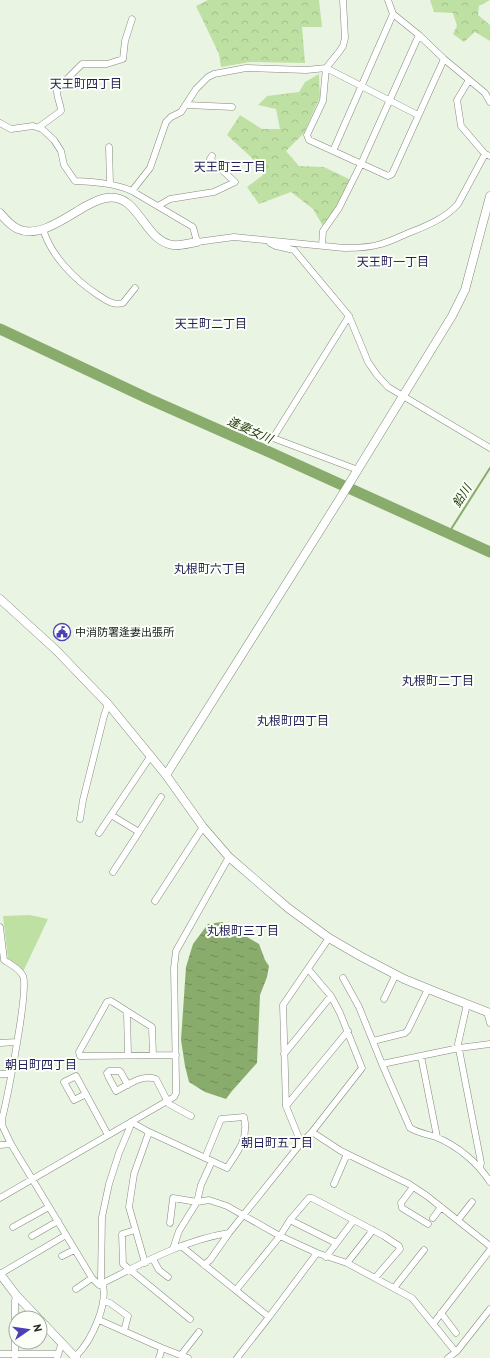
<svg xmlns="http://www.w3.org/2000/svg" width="490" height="1358" viewBox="0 0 490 1358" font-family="'PT Sans','Noto Sans JP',sans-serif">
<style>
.green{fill:#bee1a3}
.forest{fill:url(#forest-crowns)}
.water{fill:url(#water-ripples)}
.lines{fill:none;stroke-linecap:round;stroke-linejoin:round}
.stream{stroke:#89ac6d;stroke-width:2}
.river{stroke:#89ac6d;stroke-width:11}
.street-casing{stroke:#838b7c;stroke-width:7}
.secondary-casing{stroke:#838b7c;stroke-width:9}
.street{stroke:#fff;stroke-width:6}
.secondary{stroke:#fff;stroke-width:8}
.labels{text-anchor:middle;stroke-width:4;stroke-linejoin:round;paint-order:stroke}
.poi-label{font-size:11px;fill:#252822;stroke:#fbfff8;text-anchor:start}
.neighbourhood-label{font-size:12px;fill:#241e58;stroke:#fbfff8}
.water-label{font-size:12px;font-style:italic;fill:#203707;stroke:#fbfff8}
</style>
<defs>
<pattern id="forest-crowns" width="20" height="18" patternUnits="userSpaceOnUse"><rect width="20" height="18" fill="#bee1a3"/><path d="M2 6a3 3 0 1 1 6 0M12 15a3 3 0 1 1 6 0" fill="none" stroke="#a3c18c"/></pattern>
<pattern id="water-ripples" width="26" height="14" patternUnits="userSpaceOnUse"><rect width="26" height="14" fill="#89ac6d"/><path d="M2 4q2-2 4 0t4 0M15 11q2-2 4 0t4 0" fill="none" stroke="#708c59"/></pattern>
</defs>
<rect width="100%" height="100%" fill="#eaf4e3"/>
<path class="green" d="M30,915l18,4 -25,53 -15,-13 -5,-43z"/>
<path class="forest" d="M208,0h111l3,27h-20l3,36 -55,-1 -29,5 -2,-13 -23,-48z
M430,0h60l-11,6 -1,9 12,10v16l-15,-9 -11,10 -11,-8 4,-8 -4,-13 -19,-1z
M319,74l1,23 -16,36 -18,18 13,15 25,1 27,13 -14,28 -14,18 -10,-17 -22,-17 -32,12 -12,-17 16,-12 -11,-17 -25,-23 13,-20 22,14h18l-4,-20 -18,-4 9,-9 32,-4 6,-10z"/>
<path class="water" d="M222,922l37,22 6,16 4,6 -2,11 -7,18 -3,68 -25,28 -6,8 -21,-7 -16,-10 -4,-16 -4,-26 5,-73 7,-23 15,-20z"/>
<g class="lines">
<path class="stream" d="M448,534l42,-66"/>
<path class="river" d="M0,329l149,70 118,52 223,101"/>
<g class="street-casing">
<path id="street" d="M343,0l2,38 -2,8 -4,6 -13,16 -3,33 -16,34 2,5 79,36 4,-2 52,-115
M388,0l5,14 26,21 25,24 41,34 5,9
M469,80l-12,20 4,26 24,28
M187,105l45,2
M0,123l11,6 22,-3 9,3 12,11 7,11 3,14 11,16c19,1 39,2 57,10l61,36 4,15 37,-5 110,11c12,0 25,0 37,-4 8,-2 16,-6 23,-9 19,-8 40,-15 54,-31l27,-50 5,2
M39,127l22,-16c0,-7 -5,-14 -4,-22l25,-25h25l16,-5 2,-18 7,-22
M109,147l1,37
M333,151l60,-137
M132,191l18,-23 16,-46 5,-5 10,-5 15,-23 12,-12 6,-3 32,-6 60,2 20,-2 92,47
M158,206l12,-7 44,-7 21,-10 -25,-23 2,-3
M43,229c8,27 32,51 55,66 8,5 15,11 25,8l12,-15
M270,243l6,3 18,4 55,66 19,46 9,13 11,12 102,61
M322,245l1,-14 16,-23 22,-44 58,-129
M349,316l-76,122 85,32
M80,819l3,-19 21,-84 4,-12
M139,832l22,-35
M99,833l12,-18
M113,872l26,-40 -28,-17 39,-58
M155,901l48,-74
M0,927l4,33c6,4 16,9 19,16 6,14 -16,123 -21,143v6l9,19 81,134 7,7 4,-2c40,-20 81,-43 126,-50
M343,978l16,29 23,57
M384,999l12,-25
M467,1004l-9,40 23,119 -1,4
M127,1012l1,43
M487,1012l3,11
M373,1041l32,-8 3,-3 20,-41
M0,1043l16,-1
M490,1044l-31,4 -77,16 28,64c8,5 17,6 26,9 22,9 42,26 54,45
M284,1054l47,-58
M153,1055l-1,-28 -41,-26 -4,1 -28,50 1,4 96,-1
M421,1056l16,81
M0,1074h11
M128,1085l-8,-14h-11l-2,2 1,3 8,15c12,-6 25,-17 40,-12l13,25 22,12
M86,1094l-12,6 -10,-18 12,-6 32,59
M286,1106l62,-75
M131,1122l18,10 78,36c11,-17 22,-29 17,-51l-23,2 -16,39
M312,1132l29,19 68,33 18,12 63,50
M301,1143l-15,-37 -3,-101 46,-67
M0,1145l11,-1
M334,1184l13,-30
M413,1187l-12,16 1,5 26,16
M0,1198l174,-101 2,-4v-11l-2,-114 2,-17 53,-94
M433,1218l8,-11
M290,1220l46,23
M458,1220l14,-18
M170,1223l3,-25 24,4 4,-17 11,-24
M13,1227l36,-20
M135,1230l-13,4 1,30 67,55
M32,1236l26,-15
M181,1246l88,71 48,-64
M173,1249l6,-18 18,-29 12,-2 18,6 53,30 37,17 30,10 65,35 43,53
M62,1256l12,-6
M326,1257l28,-37
M153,1259l6,11 9,7
M145,1263l-16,-56 5,-33 15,-42
M347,1263l26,-33
M204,1265l6,-5 19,-27 72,-90 11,-11 50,-64 -22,-55 -9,-17 -23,-27
M0,1274l66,-39
M394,1288l30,-38
M76,1289l16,-11
M236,1290l44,-54 10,-16 19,-22h3l72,38 15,10 1,3 -25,29
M103,1301l7,2 18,13 -4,15
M441,1313l15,20
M99,1320l63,28 26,10
M433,1324l57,-74
M0,1354h57
M181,1355l18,-23
M75,1357c16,-15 36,-56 26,-78l1,-62 7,-33 10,-31 11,-26 1,-5
M15,1358v-57l1,-6
M57,1358l5,-16
M159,1358l3,-10
M237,1358l32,-41
M448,1358l9,-7 33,-42"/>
</g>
<g class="secondary-casing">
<path id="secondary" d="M0,213c5,6 11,13 18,16 21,10 50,-13 68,-23 6,-3 13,-7 20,-8 33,-6 37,43 67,47 7,1 17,-2 24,-3
M0,599l56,51 52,54 58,71 37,52 26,30 59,51 41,30 31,18 44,23 37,15 49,19
M166,775l175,-278 111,-181 13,-26 25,-94
M0,1274l16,21 22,23
M40,1320l36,38"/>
</g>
<use href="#street" class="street"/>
<use href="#secondary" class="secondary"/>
</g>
<defs>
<g id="civic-ring" transform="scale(0.9)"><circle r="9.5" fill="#fbfff8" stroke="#4d3fb6" stroke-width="1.5"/><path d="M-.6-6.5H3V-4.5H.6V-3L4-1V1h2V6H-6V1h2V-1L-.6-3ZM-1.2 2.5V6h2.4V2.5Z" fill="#4d3fb6"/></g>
</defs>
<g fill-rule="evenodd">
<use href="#civic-ring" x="62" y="632"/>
</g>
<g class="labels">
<g class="poi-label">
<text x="75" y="636">中消防署逢妻出張所</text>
</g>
<g class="neighbourhood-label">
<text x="86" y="88">天王町四丁目</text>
<text x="230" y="171">天王町三丁目</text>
<text x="393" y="266">天王町一丁目</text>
<text x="211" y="328">天王町二丁目</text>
<text x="210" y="573">丸根町六丁目</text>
<text x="438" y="685">丸根町二丁目</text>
<text x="293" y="725">丸根町四丁目</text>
<text x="243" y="935">丸根町三丁目</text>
<text x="41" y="1069">朝日町四丁目</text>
<text x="277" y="1147">朝日町五丁目</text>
</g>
<g class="water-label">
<text transform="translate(250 430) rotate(24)" y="4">逢妻女川</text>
<text transform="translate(462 496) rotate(-58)" y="4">鉛川</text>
</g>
</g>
<g transform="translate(28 1330) rotate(77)"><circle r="19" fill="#fbfff8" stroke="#a5a9a2"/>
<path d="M0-3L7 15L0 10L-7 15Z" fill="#4d3fb6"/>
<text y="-6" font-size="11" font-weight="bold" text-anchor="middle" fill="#252822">N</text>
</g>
</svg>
